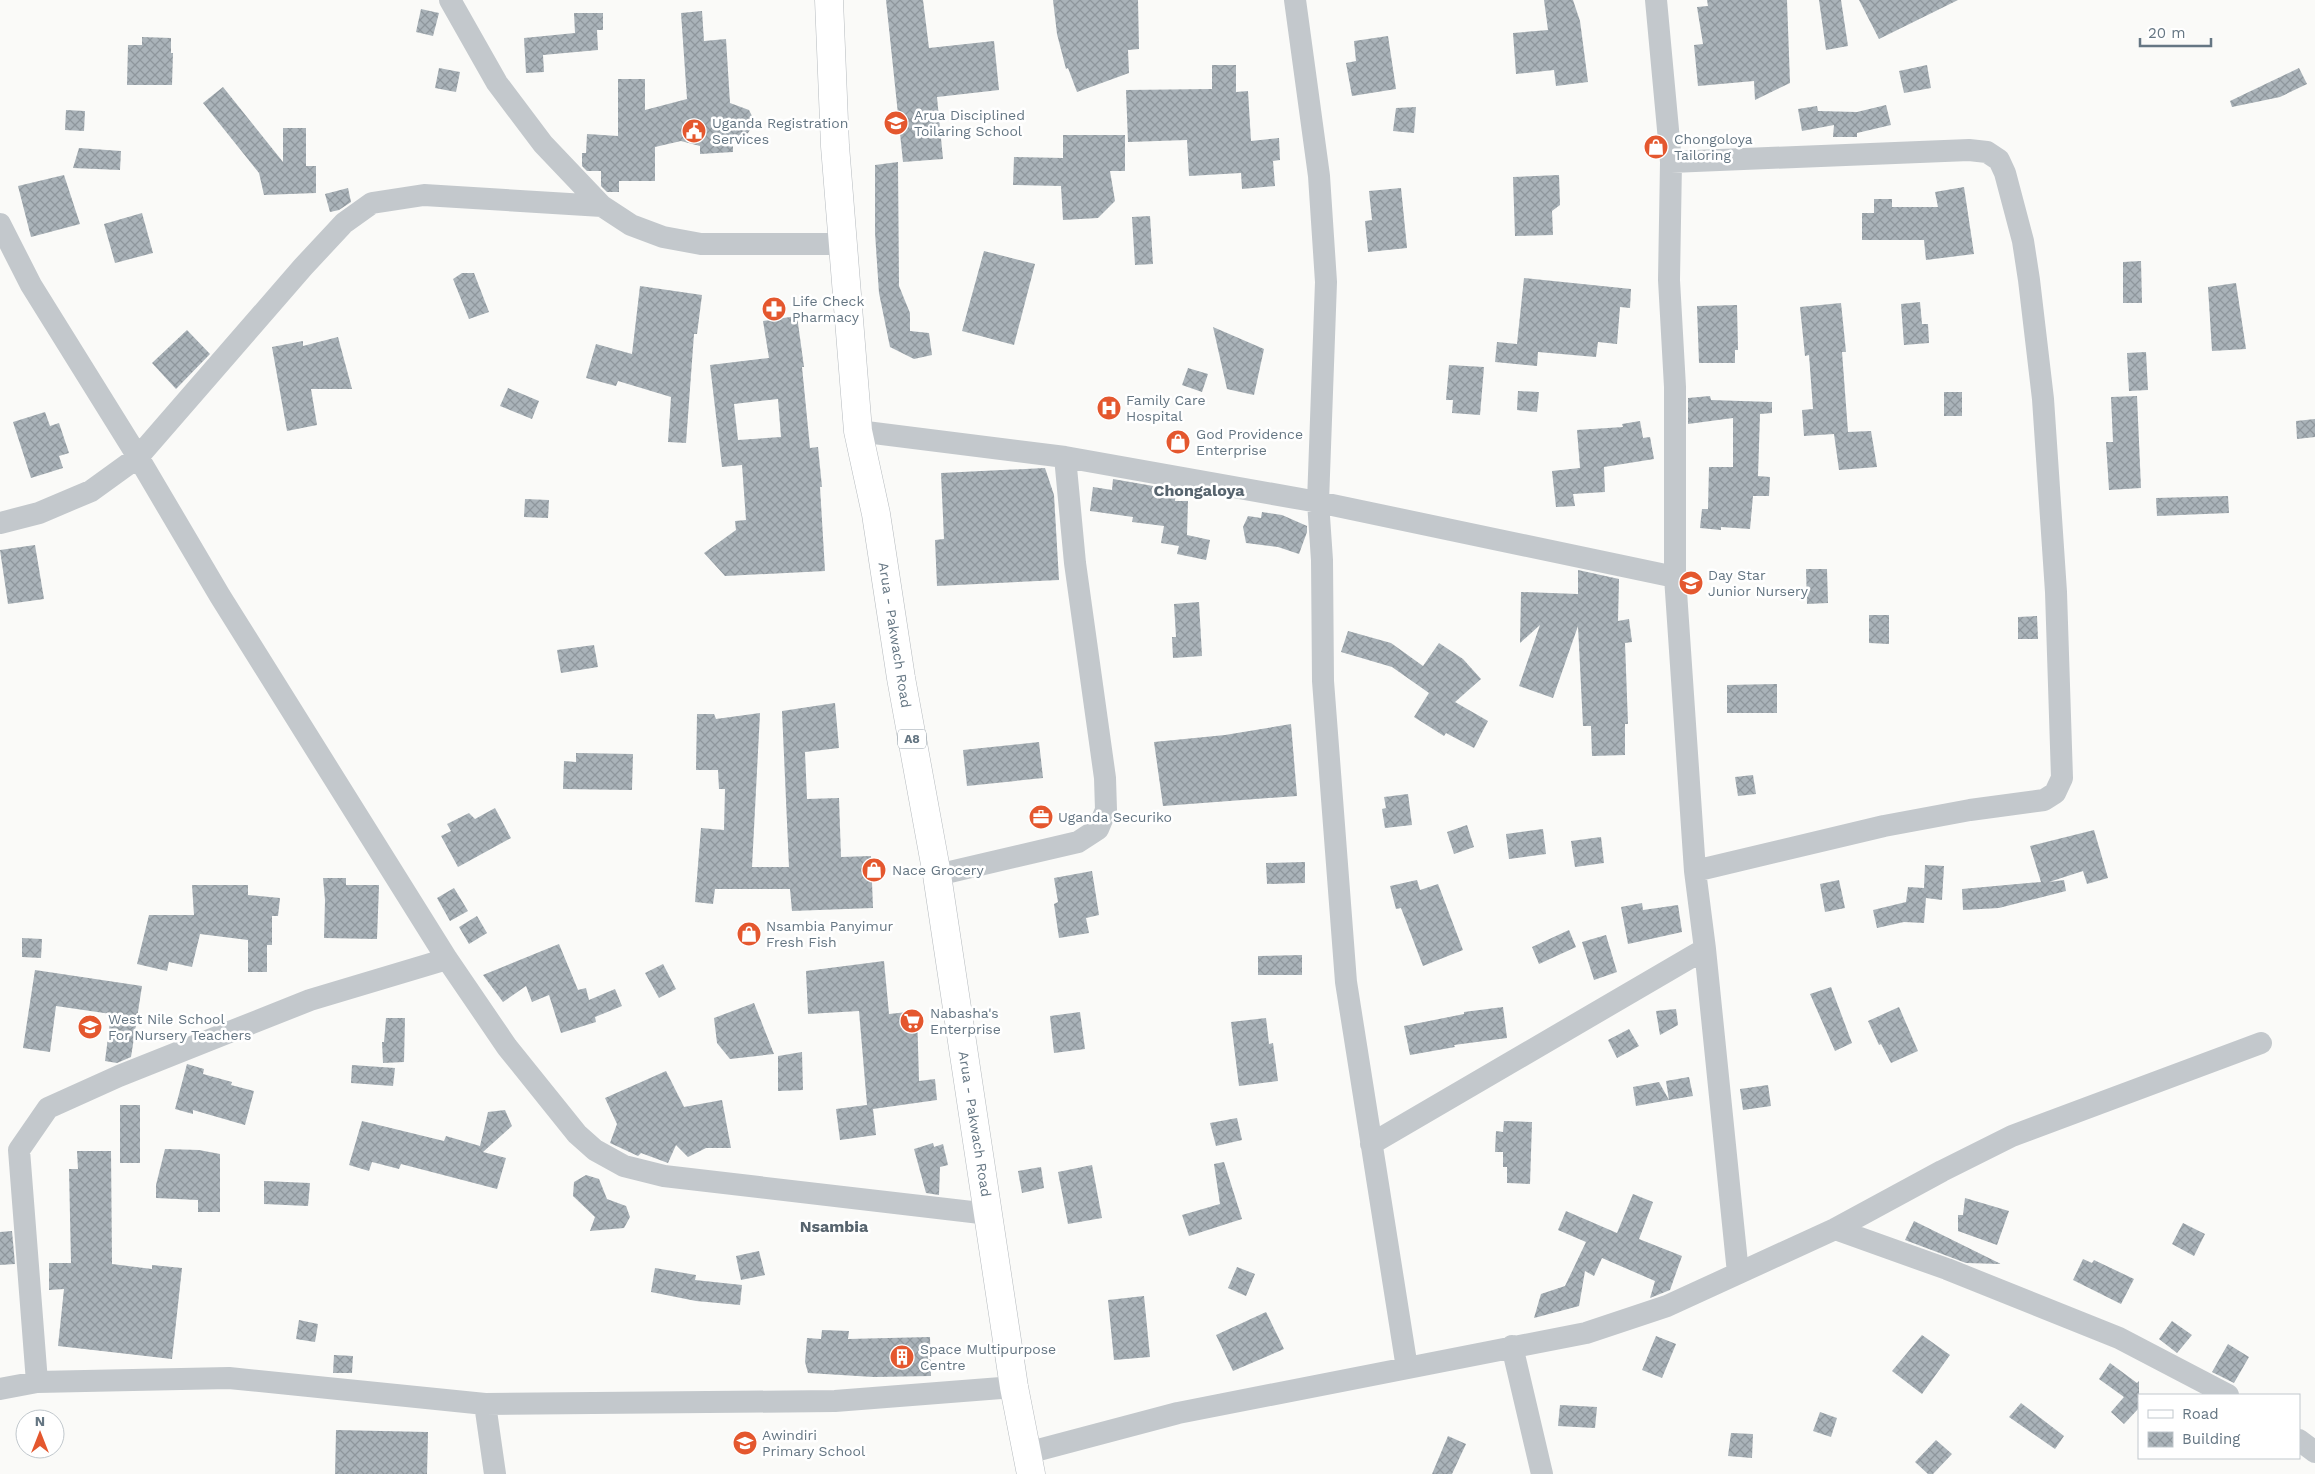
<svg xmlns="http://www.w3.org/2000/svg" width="2315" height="1474" viewBox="0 0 2315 1474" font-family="'Work Sans',sans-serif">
  <defs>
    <pattern id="building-cross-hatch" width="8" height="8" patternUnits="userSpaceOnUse" patternTransform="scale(1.25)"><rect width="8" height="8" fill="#aab3b9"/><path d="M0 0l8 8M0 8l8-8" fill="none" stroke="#8e969c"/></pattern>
  </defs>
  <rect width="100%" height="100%" fill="#fafaf8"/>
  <!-- building -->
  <path fill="url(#building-cross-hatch)" fill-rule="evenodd" d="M886,0H923L929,48L994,41L999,90L937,97L943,159L903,162Z
    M1053,0H1138L1139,49L1128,50L1129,73L1077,92L1068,68L1066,69L1057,34Z
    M1544,0H1573L1580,21L1588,82L1556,86L1554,70L1516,74L1513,33L1548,30Z
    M1707,0H1787L1790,83L1755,100L1754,81L1698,86L1694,45L1703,44L1697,7L1708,6Z
    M1819,0H1841L1848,46L1826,50Z
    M1859,0H1958L1879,39Z
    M421,9L439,13L433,36L416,32Z
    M702,11L704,41L726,39L730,103L749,110L753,118V125L748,133L733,141V152L700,154V146L681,141L655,147V181H619V192H607L601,186V171H587L582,166V153H586L587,134L618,136V79H645V110L687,99L681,13Z
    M574,13H603V30H597L598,50L543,55L544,72L526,73L524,38L575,33Z
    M1388,36L1396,89L1352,96L1346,63L1356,61L1354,41Z
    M142,37L171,38V53H173L172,85H127L128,45H142Z
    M1212,65H1236V92L1248,91L1251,141L1279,138L1280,160L1273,161L1275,186L1242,189L1241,173L1189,176L1187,140L1128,142L1126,90L1212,89Z
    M1927,65L1931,88L1904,93L1899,71Z
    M439,68L460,72L456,92L435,88Z
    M2299,68L2307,84L2280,97L2232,107L2230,101Z
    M223,87L283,162V128H306V166H316V193L264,195L259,173L203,103Z
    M1886,105L1891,125L1857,133V137H1833L1834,125L1802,131L1798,109L1817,106L1818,111L1857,112Z
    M1416,107L1414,133L1393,131L1396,108Z
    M66,110L85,111L84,131L65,130Z
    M1063,135H1125V171H1110L1115,201L1098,218L1063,220L1061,186L1013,185L1014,157L1063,158Z
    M79,148L121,151L120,170L73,168Z
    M898,162L899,286L910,313V331L929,333L932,355L914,359L890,347L879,293L875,233V165Z
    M64,175L80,224L31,237L18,186Z
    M1559,175L1560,205L1552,211L1553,235L1515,236L1513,177Z
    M1964,187L1974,254L1926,260L1924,240H1862V213H1874V199H1892V207H1938L1935,192Z
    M348,188L351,202L339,210L330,212L325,194Z
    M1401,188L1407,248L1368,252L1365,221L1372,220L1369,191Z
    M142,213L153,253L115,263L104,224Z
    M1150,216L1153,264L1135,265L1132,217Z
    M984,251L1035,264L1014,345L962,331Z
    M2141,261L2142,303H2123V262Z
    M462,273H474L489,312L469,319L453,279Z
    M1524,278L1631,289L1630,308L1620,307L1617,344L1598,342L1596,357L1538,352L1537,366L1495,362L1497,342L1517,344Z
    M2236,283L2246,349L2212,351L2208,287Z
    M640,286L702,295L697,334H694L686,443L668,442L671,397L618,381L616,386L586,378L596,344L632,354Z
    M1920,302L1922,324H1928L1929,343L1904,345L1901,304Z
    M1841,303L1846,352H1842L1848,432L1871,431L1877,467L1839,470L1834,434L1804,436L1802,410L1813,409L1809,355L1805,356L1800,307Z
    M1737,305L1738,350H1735V363H1699L1697,306Z
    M797,316L804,367H802L810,448L818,447L822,487H820L825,571L725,576L704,553L736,530L735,521L746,520L742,465L722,467L710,365L769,358L763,321ZM778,399L781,437L738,440L734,404Z
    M1213,327L1264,349L1254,395L1227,389Z
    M187,330L210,354L176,389L152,363Z
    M338,337L352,389H311L317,425L287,431L272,347L303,341V346Z
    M2146,352L2148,390L2129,391L2127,353Z
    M1449,365L1484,367L1480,415L1452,413L1453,400H1446Z
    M1188,368L1208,374L1202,392L1182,385Z
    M508,388L539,401L532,419L500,406Z
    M1518,391L1539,392L1537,412L1517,410Z
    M1944,392H1962V416H1944Z
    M1710,396L1711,400L1772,402V413L1760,414L1758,476L1770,477L1769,496H1753L1750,529L1721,527V530L1700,528L1702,509H1708L1709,467H1733V418L1688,424V398Z
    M2137,396L2141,488L2109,490L2106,442H2113L2111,397Z
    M45,412L50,426L59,423L69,453L59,456L63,468L31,478L13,422Z
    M2315,419V437L2297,439L2296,421Z
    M1640,421L1643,438L1650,437L1654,459L1604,467L1605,492L1573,494L1575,506L1556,507L1552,471L1580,468L1577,430L1623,427L1622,424Z
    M1045,468L1054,495L1059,580L937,586L935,540L944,539L941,473Z
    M1113,479L1176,490L1175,501H1188L1187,535L1210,540L1206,560L1177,554L1179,546L1161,543L1164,526L1132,522L1133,517L1090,511L1093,487L1112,490Z
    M2228,496L2229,513L2157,516L2156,498Z
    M525,499L549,500L548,518L524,517Z
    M1262,512L1282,515L1307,526V532L1299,554L1278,547L1246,543L1243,527L1248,516L1261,518Z
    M35,545L44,599L8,604L0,550Z
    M1806,569H1827L1828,603L1807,604Z
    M1578,570L1619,579L1618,621L1629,619L1632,642L1625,643L1628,724H1625V755L1592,756L1591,726H1583L1578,626L1553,698L1519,686L1540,625L1520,643L1521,592L1578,594Z
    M1199,602L1202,656L1173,658L1172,637H1176L1174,604Z
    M1869,615H1889V644L1869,643Z
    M2037,616L2038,639H2018V617Z
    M1348,631L1391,643L1423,666L1439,643L1463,659L1481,679L1455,702L1488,721L1474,748L1446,733L1444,736L1414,717L1429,693L1392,667L1341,652Z
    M594,645L598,667L561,673L557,650Z
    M1777,684V713H1727V685Z
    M835,703L839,748L805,752L807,799L839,798L841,857L871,856L873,908L792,911L790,889H715L713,904L695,902L701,828L724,830L725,789H719L718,770H696L697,714H714L716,719L760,713L752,867H789L782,711Z
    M1291,724L1297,796L1163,806L1154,742L1225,735Z
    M1039,742L1043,778L967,786L963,750Z
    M576,753L633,754L632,790L563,789L564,761L576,762Z
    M1753,775L1756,794L1738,796L1735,777Z
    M1408,794L1412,825L1385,828L1382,809L1386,808L1384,797Z
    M495,808L511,838L458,867L441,836L451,831L447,824L469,813L475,819Z
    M1467,825L1474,847L1454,854L1447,832Z
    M1543,829L1546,854L1509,859L1506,834Z
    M2094,830L2108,878L2087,884L2083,871L2049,882L2064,880L2066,891L1999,908L1963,910L1962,889L2041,882L2030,846Z
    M1601,837L1604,863L1575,867L1571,841Z
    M1305,862V883L1267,884L1266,863Z
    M1925,865L1944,866L1942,900L1926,898L1924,923L1904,922L1877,928L1873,910L1906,902L1908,887L1924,888Z
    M1092,871L1099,915L1086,918L1089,933L1059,938L1054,904L1058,902L1054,878Z
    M323,878H346V885H379L377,939L324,938L325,900Z
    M1417,880L1420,890L1438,884L1463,950L1423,966L1401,908L1396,909L1390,886Z
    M1839,880L1845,908L1825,912L1820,884Z
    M192,885H248V895L280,898L278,916H272V945H267V972H248V940L200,934L192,967L169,962L167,971L137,964L149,915H194Z
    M454,888L468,911L450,921L437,898Z
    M1642,903L1643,910L1678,905L1682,932L1628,944L1621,907Z
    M477,916L487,933L469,944L459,927Z
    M1569,930L1576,947L1539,964L1532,947Z
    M1606,935L1617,972L1594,980L1582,942Z
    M22,938L42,939L41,958L22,957Z
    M559,944L578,990L586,988L589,1000L615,989L622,1006L595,1017L596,1022L561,1033L549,995L532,1002L526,986L503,1002L483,975Z
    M1302,955V975H1258V956Z
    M884,961L889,1014L917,1011L919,1081L935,1079L937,1100L873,1109L876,1135L840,1140L836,1109L867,1105L859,1011L808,1014L806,971Z
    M663,964L676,989L659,998L645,973Z
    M35,970L142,986L131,1057L117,1063L105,1061L111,1014L56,1006L50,1052L23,1048Z
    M1831,987L1852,1043L1835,1051L1810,994Z
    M754,1003L774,1054L730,1059L717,1043L714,1018Z
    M1503,1007L1507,1038L1454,1045L1455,1047L1410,1055L1404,1026L1464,1014V1012Z
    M1899,1007L1918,1051L1891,1063L1881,1044L1879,1045L1868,1021Z
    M1676,1009L1678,1025L1660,1035L1656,1011Z
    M1080,1012L1085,1049L1054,1053L1050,1016Z
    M386,1018H405L404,1062L383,1063L382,1042H384Z
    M1266,1018L1269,1044L1273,1043L1278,1081L1239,1086L1231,1022Z
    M1629,1029L1639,1046L1617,1058L1608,1040Z
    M802,1052L803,1090L778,1091V1056Z
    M187,1064L204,1069L203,1074L232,1082L231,1085L254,1091L245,1125L193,1110V1114L175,1109Z
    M352,1065L395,1068L393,1086L351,1083Z
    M666,1071L684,1107L722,1100L731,1148H706L688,1157L676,1145L668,1163L641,1153L638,1156L610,1143L617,1124L605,1098Z
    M1689,1077L1693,1096L1669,1100L1666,1081Z
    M1659,1082L1669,1100L1636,1106L1633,1087Z
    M1768,1085L1771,1106L1743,1110L1740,1089Z
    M120,1105H140V1163H120Z
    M505,1110L512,1126L483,1152L506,1158L497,1189L401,1164L399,1169L372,1162L369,1171L349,1165L362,1121L444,1141L446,1136L480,1146L488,1112Z
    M1237,1118L1242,1140L1216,1146L1210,1123Z
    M1504,1121L1532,1122L1530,1184L1507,1183V1167H1503V1152H1495L1496,1131L1503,1132Z
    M933,1143L934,1147L943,1144L948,1165L940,1167L939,1195L926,1193L914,1149Z
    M165,1149L199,1150L220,1154V1212H198V1200L156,1198V1185Z
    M77,1151H111L112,1264L152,1269V1265L182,1268L172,1359L58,1346L64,1289L49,1290V1263H71L69,1169H78Z
    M1224,1162L1242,1219L1189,1236L1182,1215L1220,1204L1214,1164Z
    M1092,1165L1102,1218L1068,1224L1058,1172Z
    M1041,1167L1044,1188L1022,1193L1018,1171Z
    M586,1175L599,1179L607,1199L626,1206L630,1217L624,1228L590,1231L595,1217L573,1196L574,1182Z
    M264,1181L310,1183L308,1206L264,1204Z
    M1633,1194L1653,1202L1639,1239L1682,1256L1670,1290L1650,1298L1655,1281L1602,1258L1594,1276L1585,1271L1579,1306L1534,1318L1541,1294L1565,1286L1586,1242L1558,1230L1566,1211L1617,1233Z
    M1965,1198L2009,1211L1997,1245L1958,1231V1215H1963Z
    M1914,1221L2001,1264L1966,1263L1905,1240Z
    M2183,1223L2205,1234L2194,1256L2172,1244Z
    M12,1231L15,1264L0,1265V1232Z
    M759,1251L765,1275L741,1280L736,1256Z
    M2083,1259L2092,1263L2094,1260L2134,1279L2121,1304L2073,1280Z
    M1237,1267L1255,1274L1246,1296L1228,1288Z
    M655,1268L696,1275L695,1280L742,1285L740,1305L696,1301L651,1292Z
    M1144,1296L1150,1357L1114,1360L1108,1300Z
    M1266,1312L1284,1349L1233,1371L1216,1335Z
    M299,1320L318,1324L315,1342L296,1339Z
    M2172,1321L2192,1335L2177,1353L2159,1339Z
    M822,1330L849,1331L848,1339L930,1337L931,1376L874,1377L808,1373L805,1362L807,1338L821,1339Z
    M1922,1335L1950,1355L1922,1394L1892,1371Z
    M1656,1336L1676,1344L1662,1378L1642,1370Z
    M2228,1344L2249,1357L2234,1383L2212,1372Z
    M334,1355L353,1356L352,1373H333Z
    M2110,1363L2137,1383L2139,1381V1408L2124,1424L2111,1412L2124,1397L2099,1379Z
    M2021,1403L2064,1436L2055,1449L2009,1417Z
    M1560,1405L1597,1407L1595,1428L1558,1426Z
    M1820,1412L1837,1418L1831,1437L1813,1431Z
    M336,1430L428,1432L427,1474H335Z
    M1731,1433L1753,1434L1752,1458L1728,1456Z
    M1448,1436L1466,1444L1452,1474H1432Z
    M1936,1440L1952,1454L1933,1474H1928L1915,1462Z"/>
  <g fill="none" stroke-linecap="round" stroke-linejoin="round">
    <defs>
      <path id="primary" d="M829,0L835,146L858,431L876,514L901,678L937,875L1014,1387L1031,1474"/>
    </defs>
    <!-- primary casing -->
    <use href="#primary" stroke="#b5babe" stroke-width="29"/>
    <!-- street -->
    <path stroke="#c3c8cc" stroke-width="22" d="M450,0L497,83L543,144L602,206L631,225L663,237L701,244H842
      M1295,0L1319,176L1326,282L1318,502L1322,560L1323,681L1346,982L1407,1368
      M1656,0L1671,162L1669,280L1675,387V577L1695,871L1705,949L1738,1273
      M1671,162L1969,150L1987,152L1999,160L2005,173L2023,241L2029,280L2043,399L2056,592L2062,778L2055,793L2044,800L1970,810L1884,826L1695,871
      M0,224L31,285L138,457L220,596L447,959L507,1047L577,1134L595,1150L624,1166L664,1176L989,1214
      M858,431L1065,457L1318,502L1675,577
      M0,523L39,513L91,491L138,457L303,267L344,223L372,203L424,195L602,206
      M937,875L1078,842L1098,829L1106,810L1105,778L1075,563L1065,457
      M1371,1144L1705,949
      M1835,1229L1947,1269L2119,1338L2228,1395
      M1512,1346L1542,1474
      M37,1382L19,1150L48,1108L119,1076L310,1000L447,959
      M0,1389L37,1382L229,1378L485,1404L835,1401L1014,1387
      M485,1404L495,1474
      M2299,1440L2315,1452
      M1027,1453L1178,1413L1586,1333L1667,1306L1835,1229L1942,1171L2012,1136L2261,1043"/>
    <!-- primary -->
    <use href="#primary" stroke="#fff" stroke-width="28"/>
  </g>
  <!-- icons -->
  <defs>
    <symbol id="school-disc" viewBox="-11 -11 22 22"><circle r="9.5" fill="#e4572e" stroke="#fff"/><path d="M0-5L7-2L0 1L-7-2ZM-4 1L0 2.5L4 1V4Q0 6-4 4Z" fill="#fff"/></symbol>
    <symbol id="civic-disc" viewBox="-11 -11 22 22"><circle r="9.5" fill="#e4572e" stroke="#fff"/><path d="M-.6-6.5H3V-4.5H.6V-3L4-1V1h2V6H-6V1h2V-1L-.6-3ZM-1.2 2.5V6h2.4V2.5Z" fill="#fff"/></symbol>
    <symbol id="shop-disc" viewBox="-11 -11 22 22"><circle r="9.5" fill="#e4572e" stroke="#fff"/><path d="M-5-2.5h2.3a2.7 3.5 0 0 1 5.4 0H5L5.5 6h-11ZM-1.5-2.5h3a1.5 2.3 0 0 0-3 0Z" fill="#fff"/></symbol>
    <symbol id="pharmacy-disc" viewBox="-11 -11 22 22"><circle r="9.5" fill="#e4572e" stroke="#fff"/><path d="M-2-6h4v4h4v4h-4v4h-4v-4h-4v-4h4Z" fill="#fff"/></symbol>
    <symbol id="hospital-disc" viewBox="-11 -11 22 22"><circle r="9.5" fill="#e4572e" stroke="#fff"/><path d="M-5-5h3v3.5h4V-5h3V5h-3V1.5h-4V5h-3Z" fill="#fff"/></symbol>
    <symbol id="office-disc" viewBox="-11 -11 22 22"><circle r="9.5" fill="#e4572e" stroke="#fff"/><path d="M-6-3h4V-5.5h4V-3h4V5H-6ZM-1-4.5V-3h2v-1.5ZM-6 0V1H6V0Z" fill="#fff"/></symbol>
    <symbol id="supermarket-disc" viewBox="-11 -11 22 22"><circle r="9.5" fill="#e4572e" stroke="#fff"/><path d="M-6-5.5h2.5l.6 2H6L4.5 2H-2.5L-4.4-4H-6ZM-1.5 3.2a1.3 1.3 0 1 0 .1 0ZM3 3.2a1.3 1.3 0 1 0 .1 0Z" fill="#fff"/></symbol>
    <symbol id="university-disc" viewBox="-11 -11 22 22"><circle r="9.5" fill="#e4572e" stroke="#fff"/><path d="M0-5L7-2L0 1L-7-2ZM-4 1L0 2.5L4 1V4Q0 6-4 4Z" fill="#fff"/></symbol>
    <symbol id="building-disc" viewBox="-11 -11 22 22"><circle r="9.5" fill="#e4572e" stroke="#fff"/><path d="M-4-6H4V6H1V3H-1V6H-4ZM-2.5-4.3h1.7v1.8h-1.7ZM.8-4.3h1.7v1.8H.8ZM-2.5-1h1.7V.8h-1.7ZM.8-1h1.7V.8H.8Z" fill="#fff"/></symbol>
  </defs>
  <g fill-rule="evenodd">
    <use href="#school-disc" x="882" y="109" width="28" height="28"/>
    <use href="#civic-disc" x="680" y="117" width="28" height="28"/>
    <use href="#shop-disc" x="1642" y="133" width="28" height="28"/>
    <use href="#pharmacy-disc" x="760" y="295" width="28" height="28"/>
    <use href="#hospital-disc" x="1095" y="394" width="28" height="28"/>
    <use href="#shop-disc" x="1164" y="428" width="28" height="28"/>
    <use href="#school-disc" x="1677" y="569" width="28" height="28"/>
    <use href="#office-disc" x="1027" y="803" width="28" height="28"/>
    <use href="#shop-disc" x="860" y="856" width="28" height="28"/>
    <use href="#shop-disc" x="735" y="920" width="28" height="28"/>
    <use href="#supermarket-disc" x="898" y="1007" width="28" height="28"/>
    <use href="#university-disc" x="76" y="1013" width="28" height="28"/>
    <use href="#building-disc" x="888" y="1343" width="28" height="28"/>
    <use href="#school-disc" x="731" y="1429" width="28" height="28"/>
  </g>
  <g text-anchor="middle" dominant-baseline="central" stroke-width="5" stroke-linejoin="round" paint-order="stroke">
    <!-- shield labels -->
    <rect fill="#fff" stroke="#939fa8" stroke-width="1" x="898" y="729.5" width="28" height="19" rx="4"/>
    <g font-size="12" font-weight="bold" fill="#657683">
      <text x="912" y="739">A8</text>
    </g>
    <!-- poi labels -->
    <g font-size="14" fill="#657683" stroke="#fff" text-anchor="start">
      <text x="914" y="115">Arua Disciplined<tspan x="914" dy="16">Toilaring School</tspan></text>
      <text x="712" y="123">Uganda Registration<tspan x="712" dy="16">Services</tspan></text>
      <text x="1674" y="139">Chongoloya<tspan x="1674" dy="16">Tailoring</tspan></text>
      <text x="792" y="301">Life Check<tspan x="792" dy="16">Pharmacy</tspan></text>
      <text x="1126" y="400">Family Care<tspan x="1126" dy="16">Hospital</tspan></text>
      <text x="1196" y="434">God Providence<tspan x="1196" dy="16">Enterprise</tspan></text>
      <text x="1708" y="575">Day Star<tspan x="1708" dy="16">Junior Nursery</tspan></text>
      <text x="1058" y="817">Uganda Securiko</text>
      <text x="892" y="870">Nace Grocery</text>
      <text x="766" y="926">Nsambia Panyimur<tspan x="766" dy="16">Fresh Fish</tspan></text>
      <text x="930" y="1013">Nabasha's<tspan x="930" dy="16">Enterprise</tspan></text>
      <text x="108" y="1019">West Nile School<tspan x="108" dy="16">For Nursery Teachers</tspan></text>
      <text x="920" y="1349">Space Multipurpose<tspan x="920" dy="16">Centre</tspan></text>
      <text x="762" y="1435">Awindiri<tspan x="762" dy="16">Primary School</tspan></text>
    </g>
    <!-- street labels -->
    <g font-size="14" fill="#657683" stroke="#fff">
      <text transform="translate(895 635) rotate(81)">Arua - Pakwach Road</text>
      <text transform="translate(975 1124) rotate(81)">Arua - Pakwach Road</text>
    </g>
    <!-- quarter labels -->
    <g font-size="16" font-weight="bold" fill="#57646e" stroke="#fff">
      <text x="1199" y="490">Chongaloya</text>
      <text x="834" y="1226">Nsambia</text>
    </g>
  </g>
  <!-- legend -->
  <rect x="2138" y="1394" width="162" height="65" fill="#ffffff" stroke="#c1c8cd"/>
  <rect x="2148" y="1410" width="25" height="8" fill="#ffffff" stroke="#c1c8cd"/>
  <text x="2182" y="1419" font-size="15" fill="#657683">Road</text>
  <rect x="2148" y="1432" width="25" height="15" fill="url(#building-cross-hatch)" stroke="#c1c8cd"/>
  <text x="2182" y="1444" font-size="15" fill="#657683">Building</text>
  <!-- north arrow -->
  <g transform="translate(40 1434)"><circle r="24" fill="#ffffff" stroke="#c1c8cd"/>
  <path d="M0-4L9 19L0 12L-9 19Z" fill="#e4572e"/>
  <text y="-8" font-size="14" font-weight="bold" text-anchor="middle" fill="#657683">N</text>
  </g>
  <!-- scale -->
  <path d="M2140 38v8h71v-8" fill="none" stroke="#657683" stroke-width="2.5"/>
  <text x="2148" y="38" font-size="15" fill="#657683" stroke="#ffffff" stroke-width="4" paint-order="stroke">20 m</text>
</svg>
